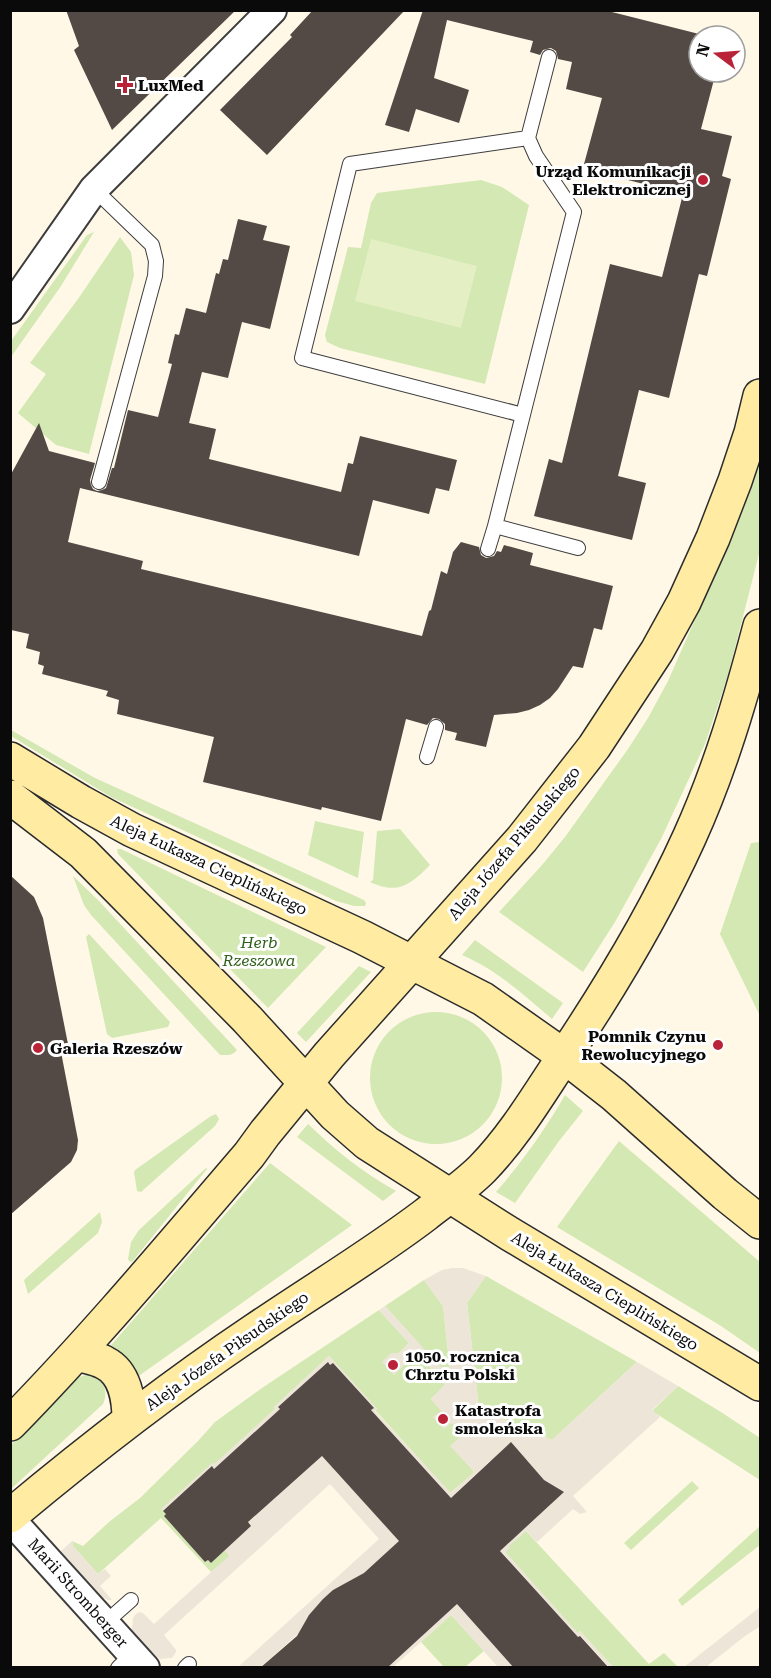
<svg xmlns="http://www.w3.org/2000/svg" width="771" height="1678" viewBox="0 0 771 1678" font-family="'Roboto Serif',serif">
  <rect width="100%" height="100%" fill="#fff8e7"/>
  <!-- green -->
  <path fill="#d3e8b2" d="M481,180L502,187L529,205L485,384L340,348L327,342L325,335L348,247L361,248L371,203L377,193Z
    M94,232L61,286L11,357V341L87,235Z
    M120,237L131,252L134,275L89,454L56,445L18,413L46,374L30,363L78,299Z
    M760,455V550L728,675L705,744L661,839L615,922L583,972L499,912L542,865L565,837L628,749L648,718L668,681L715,574Z
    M11,730L95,778L364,900L366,903L365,906H354L336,901L111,797L11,736Z
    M315,821L364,832L358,878L308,855Z
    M400,829L430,865C410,885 398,895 370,882L373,880L377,831Z
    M760,842V1016L720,934L751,843Z
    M117,849H121L326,947L268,1008L118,854Z
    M73,876L99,901L237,1050C232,1056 228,1055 220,1055L91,915L84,905Z
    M89,934L170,1022L168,1027L112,1038L107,1034L86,937Z
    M475,940L563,1003L552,1019C524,995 497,970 462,955Z
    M359,966L371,972L306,1042L297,1033Z
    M370 1078a66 66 0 1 1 132 0a66 66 0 1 1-132 0Z
    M565,1095L583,1111L559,1141L515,1203L496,1192C522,1162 545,1130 565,1095Z
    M216,1114L219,1119L215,1126L141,1192L137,1191L134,1172L135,1170L211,1116Z
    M308,1124C336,1151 362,1172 396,1191L383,1201L297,1137Z
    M619,1141L760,1262V1353L721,1326L557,1227Z
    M270,1163L352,1225L133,1380L106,1351Z
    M206,1168L207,1169L132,1262L129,1261L128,1259L131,1242L139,1230Z
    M100,1212L102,1222L98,1233L28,1294L24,1280Z
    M486,1276L637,1362L552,1440L479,1409L467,1303Z
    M424,1280L443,1306L451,1379L385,1306Z
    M379,1310L409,1343L399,1353L404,1359L415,1350L446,1385L431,1399L463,1435L474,1473L450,1493L375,1410L377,1409L329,1356L274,1407L276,1408L214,1465L213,1463L164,1516L205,1562L208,1560L211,1563L225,1550L230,1556L211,1572L161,1518L98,1574L73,1546L72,1541L83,1546L109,1522L140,1498L198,1441L215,1422L262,1388Z
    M89,1374C103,1377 109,1391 103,1404L11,1489V1445L79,1377Z
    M678,1386L721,1412L760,1438V1480L652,1411Z
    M692,1481L699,1488L631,1550L624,1543Z
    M760,1526V1545L682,1606L678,1600Z
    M526,1531L649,1664L664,1653L678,1667H613L580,1631L578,1634L505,1552L509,1548L508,1546Z
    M451,1615L484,1651L465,1667H444L421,1642Z"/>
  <!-- pitch -->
  <path fill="#e4efc3" d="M371,239L477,266L461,328L355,301Z"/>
  <!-- plaza -->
  <path fill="#ede5d8" d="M452,1268H463L486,1276L467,1303L479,1409L552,1440L637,1362L678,1386L652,1410L660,1417L573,1496L587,1512L580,1514L573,1509L537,1542L526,1531L509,1546L510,1548L505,1552L578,1633L580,1631L613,1667H609L581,1636L578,1637L498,1548L507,1545L539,1514L490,1461L458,1491L460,1493L453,1500L371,1410L373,1408L328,1363L278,1407L280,1409L214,1469L212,1467L163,1511L161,1509L212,1463L214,1464L275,1409L274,1407L329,1356L377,1409L375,1411L451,1493L474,1472L450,1446L463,1434L452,1423L444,1429L433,1417L441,1411L431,1399L445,1384L415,1350L404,1359V1365L394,1375L382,1362L391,1353H399L409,1343L379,1310L385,1306L451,1378L443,1306L424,1280L442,1270Z
    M322,1456L446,1592L514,1667H498L451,1615L393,1667H372L342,1594L261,1667H238L379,1539L330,1484L164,1635L176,1650V1652L172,1658L160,1659L150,1651L132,1630L133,1618L135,1615L139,1612L143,1613L154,1624L229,1556L225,1550L251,1526L248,1522Z
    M72,1541L73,1546L98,1574L105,1569L111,1576L100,1586L112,1600H108L102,1597L61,1551Z
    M760,1607V1625L759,1627L745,1636L706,1667H684Z"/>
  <!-- building -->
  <path fill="#534a46" d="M66,10H236L112,130L74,50L79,46Z
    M313,10H405L267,155L220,110L292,37L290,35Z
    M423,10H604L707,36H699V72H716L701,129L732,136L722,176L731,179L707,276L699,274L669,398L639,390L618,476L646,483L632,540L534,516L549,459L562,463L610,264L662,277L683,194L624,179L625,175L584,164L602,98L566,89L572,62L558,59L556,51L551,48L543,50L540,55L530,52L533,41L447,20L434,78L469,90L459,123L416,109L409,132L385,125Z
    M238,219L267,226L263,240L290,246L270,329L242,322L228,378L202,372L189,423L216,429L209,459L341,492L348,463L353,464L360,436L457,460L449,491L436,488L429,514L373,500L359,556L80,488L68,542L143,561L141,569L422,636L429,611L431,610L441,571L447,574L453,552L461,542L479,547L481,555L486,558L494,556L497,551L501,552L504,545L533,553L530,565L613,586L602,630L594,628L583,668L573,666L558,689L550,698L540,705L529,710L517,713L494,715L486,747L455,740L457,733L445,730V724L439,719L433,718L427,725L406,719L381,821L322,807L321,810L203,782L214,737L117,714L119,700L106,696L108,691L42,674L44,666L38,664L40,652L26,648L29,634L11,630L10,476L39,423L49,451L95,463L90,480L91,485L93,489L97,491L102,490L106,488L112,468H114L128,410L158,417L172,364L168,363L175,334L179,335L186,308L206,313L216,273L219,274L223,259L228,260Z
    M10,875L34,897L43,918L68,1044L61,1052L78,1140L77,1150L71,1162L10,1215Z
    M328,1362L330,1365L333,1363L374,1408L371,1410L451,1498L511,1442L544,1480L564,1492L500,1551L578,1637L580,1636L609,1668H514L457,1604L387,1668H260L297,1636L309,1615L323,1599L333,1590L364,1573L399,1541L322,1456L248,1522L251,1526L211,1563L208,1560L205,1562L164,1516L166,1514L163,1511L212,1466L214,1469L280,1409L278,1407Z"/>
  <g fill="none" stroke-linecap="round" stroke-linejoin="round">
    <defs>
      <path id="lane" d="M549,57L528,138L536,156L574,212L495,526L578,548
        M94,189L152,245L156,261L155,276L99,482
        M523,415L302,358L350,164L528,138
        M488,549L495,526
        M427,757L436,727
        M105,1623L131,1600
        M118,1668L123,1663
        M185,1668L189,1664"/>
      <path id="street" d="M10,309L94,189L272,10
        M10,1519L145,1668"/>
      <path id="secondary" d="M10,759L81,802L132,830L362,937L483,999L564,1056L614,1095L725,1194L760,1222
        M10,797L83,853L247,1019L335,1115L367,1143L510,1234L760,1384
        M77,1354C87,1357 97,1358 105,1363C125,1373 129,1400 129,1420
        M10,1424C94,1338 171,1246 249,1155L265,1133L329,1055L522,839L594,747L657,651L684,602L713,538L735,481L751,433L760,396
        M10,1516C89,1450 170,1387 255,1330C312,1291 371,1256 425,1215C444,1200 465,1186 482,1169C516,1134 540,1092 567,1052C613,983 655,913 689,838C720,770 741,698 760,626"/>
    </defs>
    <!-- lane casing -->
    <use href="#lane" stroke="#3d3d3d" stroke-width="16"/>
    <!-- street casing -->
    <use href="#street" stroke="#3d3d3d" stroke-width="32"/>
    <!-- secondary casing -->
    <use href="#secondary" stroke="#2c2c2c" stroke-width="36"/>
    <!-- lane -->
    <use href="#lane" stroke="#fff" stroke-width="14"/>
    <!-- street -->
    <use href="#street" stroke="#fff" stroke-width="28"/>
    <!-- secondary -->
    <use href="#secondary" stroke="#ffeca2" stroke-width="33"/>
  </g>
  <!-- markers -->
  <g fill="#ba2238" stroke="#fff" stroke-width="2">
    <path d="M122 76h6v6h6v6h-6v6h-6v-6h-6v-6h6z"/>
    <circle cx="703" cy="180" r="6"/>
    <circle cx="718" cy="1045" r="6"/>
    <circle cx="38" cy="1048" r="6"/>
    <circle cx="393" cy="1365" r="6"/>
    <circle cx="443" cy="1419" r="6"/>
  </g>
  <g text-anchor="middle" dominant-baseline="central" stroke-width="6" stroke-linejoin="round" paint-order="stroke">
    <!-- poi labels -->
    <g font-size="16" font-weight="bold" fill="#0a0a0a" stroke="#fff" text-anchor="start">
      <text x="138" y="85">LuxMed</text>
      <text x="691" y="171" text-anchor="end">Urząd Komunikacji<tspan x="691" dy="18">Elektronicznej</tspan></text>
      <text x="706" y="1036" text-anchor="end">Pomnik Czynu<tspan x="706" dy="18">Rewolucyjnego</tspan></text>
      <text x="50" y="1048">Galeria Rzeszów</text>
      <text x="405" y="1356">1050. rocznica<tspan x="405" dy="18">Chrztu Polski</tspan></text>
      <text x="455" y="1410">Katastrofa<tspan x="455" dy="18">smoleńska</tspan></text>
    </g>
    <!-- street labels -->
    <g font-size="16" fill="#0a0a0a" stroke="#fff">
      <text transform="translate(514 843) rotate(-50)">Aleja Józefa Piłsudskiego</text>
      <text transform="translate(209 865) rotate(25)">Aleja Łukasza Cieplińskiego</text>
      <text transform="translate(605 1291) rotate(31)">Aleja Łukasza Cieplińskiego</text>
      <text transform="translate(227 1351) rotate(-35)">Aleja Józefa Piłsudskiego</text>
      <text transform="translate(78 1593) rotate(48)">Marii Stromberger</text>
    </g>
    <!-- park labels -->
    <g font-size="16" font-style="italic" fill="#30611b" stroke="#fff">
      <text x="259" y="942">Herb<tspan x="259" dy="18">Rzeszowa</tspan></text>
    </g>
  </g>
  <!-- border -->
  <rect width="771" height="1678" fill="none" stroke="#0a0a0a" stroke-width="24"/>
  <!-- north arrow -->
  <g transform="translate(717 54) rotate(286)"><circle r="28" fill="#ffffff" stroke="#9d9d9d" stroke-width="1.5"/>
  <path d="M0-4.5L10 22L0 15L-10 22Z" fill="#ba2238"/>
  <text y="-9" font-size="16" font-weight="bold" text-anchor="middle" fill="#0a0a0a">N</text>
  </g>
</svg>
